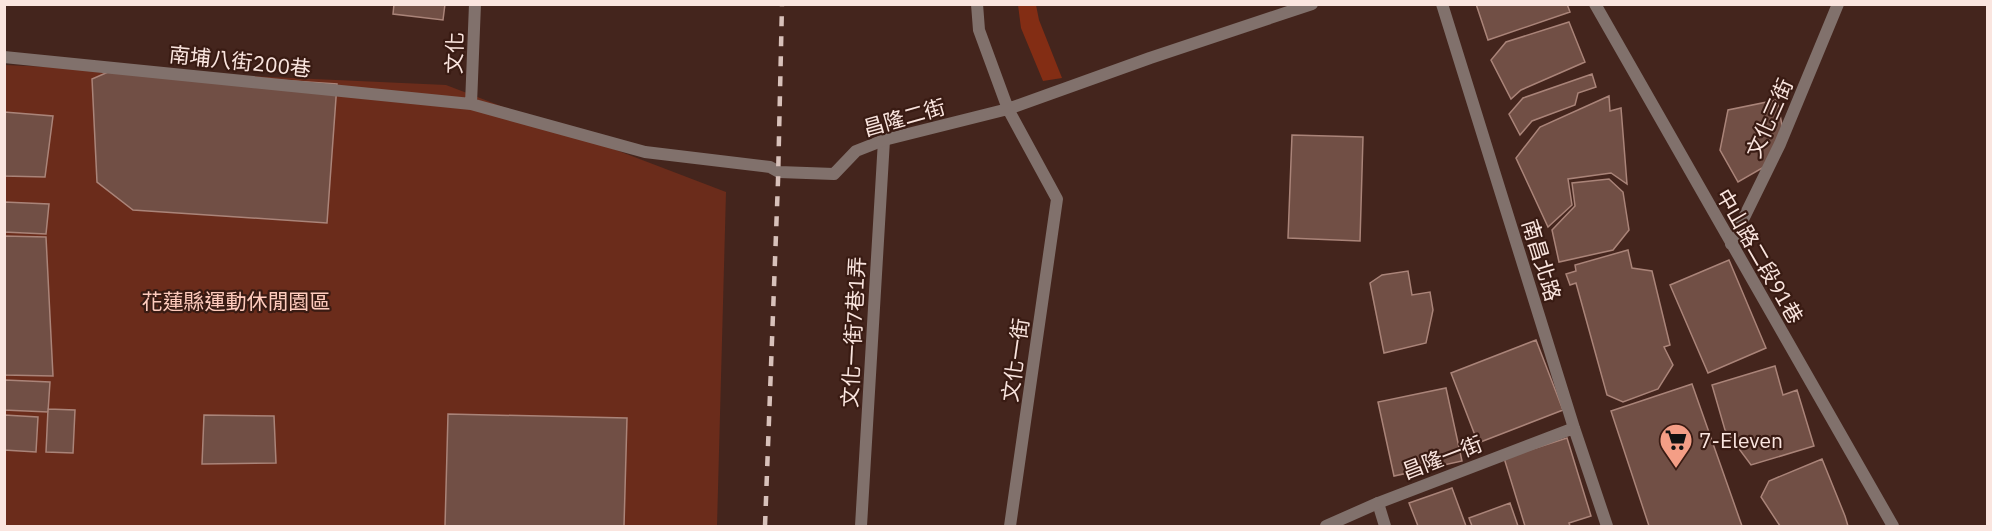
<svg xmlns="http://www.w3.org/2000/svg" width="1992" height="531" viewBox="0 0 1992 531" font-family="'IBM Plex Sans','Noto Sans TC',sans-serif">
  <rect width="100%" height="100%" fill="#44251d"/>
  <!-- green -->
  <path fill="#6b2c1b" d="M5,65L446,85L726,192L717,526H5Z"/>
  <!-- water -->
  <path fill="#832d14" d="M1018,5H1036L1039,20L1062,78L1043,81L1021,28Z"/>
  <!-- building -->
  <path fill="#714f45" stroke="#aa8479" stroke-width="1.5" d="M394,4H445L443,20L393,14Z
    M1476,4H1567L1570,12L1488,40Z
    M1569,22L1585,62L1521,90L1511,99L1491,60L1506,42Z
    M115,69L337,84L327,223L133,210L97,182L92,79Z
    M1592,74L1596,87L1578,93L1575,105L1532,121L1520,135L1509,114L1523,98Z
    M1609,96L1610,111L1621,108L1627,184L1611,173L1568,179L1572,205L1548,227L1516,158L1540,127Z
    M1777,100L1784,135L1771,163L1738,182L1720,150L1728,110Z
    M4,112L53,116L45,177L4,176Z
    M1292,135L1363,137L1360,241L1288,238Z
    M1609,179L1623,192L1629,230L1613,250L1559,262L1552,230L1575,206L1572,183Z
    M4,202L49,204L46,234L4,232Z
    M4,236L46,237L53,376L4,375Z
    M1628,250L1632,268L1652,271L1670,345L1664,347L1673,365L1658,389L1623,402L1607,395L1576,283L1570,285L1566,274L1576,271L1575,265Z
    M1729,260L1766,348L1708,373L1670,285Z
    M1408,271L1412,295L1430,292L1433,310L1426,343L1384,353L1370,283L1382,275Z
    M1536,340L1563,410L1478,443L1451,373Z
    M1775,366L1783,395L1797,390L1814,446L1751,465L1725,430L1712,385Z
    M5,380L50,382L48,412L4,410Z
    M1692,384L1742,526H1649L1611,411Z
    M1446,388L1462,461L1394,476L1378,402Z
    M48,409L75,410L73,453L46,452Z
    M448,414L627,418L624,526H445Z
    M4,415L38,417L36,452L4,450Z
    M204,415L274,416L276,463L202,464Z
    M1567,438L1591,516L1569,523L1570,526H1525L1504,458Z
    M1822,459L1845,516L1848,526H1780L1761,497L1769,481Z
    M1452,488L1466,526H1418L1409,503Z
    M1510,503L1518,526H1472L1469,518Z"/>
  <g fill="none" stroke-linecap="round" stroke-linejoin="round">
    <!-- service -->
    <path stroke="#81716c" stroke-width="12" d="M1378,503L1385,526
      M861,526L884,140"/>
    <!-- minor -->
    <path stroke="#81716c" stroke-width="12" d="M977,4L979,30L1008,109L1057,199L1010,526
      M1442,4L1574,428L1607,526
      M1595,4L1893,526
      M4,57L471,104L645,152L770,167L779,172L834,174L856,151L884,140L1008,109L1150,58L1312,4
      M471,104L475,4
      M1731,244L1780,144L1838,4
      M1326,526L1378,503L1574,428"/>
    <!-- rail -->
    <path stroke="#d8c1ba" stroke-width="4.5" stroke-dasharray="10 10" stroke-linecap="butt" d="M765,526L778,181L782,4"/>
  </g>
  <!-- icons -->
  <defs>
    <symbol id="supermarket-pin" viewBox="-11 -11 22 30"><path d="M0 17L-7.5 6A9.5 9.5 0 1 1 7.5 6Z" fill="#f49e86" stroke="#391b13"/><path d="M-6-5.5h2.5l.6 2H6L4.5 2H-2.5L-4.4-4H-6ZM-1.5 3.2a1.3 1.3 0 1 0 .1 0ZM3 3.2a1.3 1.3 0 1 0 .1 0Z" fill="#111"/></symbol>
  </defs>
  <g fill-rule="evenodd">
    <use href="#supermarket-pin" x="1657" y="421" width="38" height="52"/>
  </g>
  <g text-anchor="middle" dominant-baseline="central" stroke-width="4.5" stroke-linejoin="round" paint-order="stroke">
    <!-- street labels -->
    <g font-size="21" fill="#fae5df" stroke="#391b13">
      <text transform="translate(454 53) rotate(-88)">文化</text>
      <text transform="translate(240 61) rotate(6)">南埔八街200巷</text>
      <text transform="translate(904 117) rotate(-16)">昌隆二街</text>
      <text transform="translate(1769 118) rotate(-66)">文化三街</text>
      <text transform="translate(1760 256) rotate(60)">中山路二段91巷</text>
      <text transform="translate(1542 260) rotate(73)">南昌北路</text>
      <text transform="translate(853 332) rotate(-87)">文化一街7巷1弄</text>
      <text transform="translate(1015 360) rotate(-82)">文化一街</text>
      <text transform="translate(1442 457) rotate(-21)">昌隆一街</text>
    </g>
    <!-- park labels -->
    <g font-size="21" fill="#fecbbd" stroke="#391b13">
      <text x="236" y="301">花蓮縣運動休閒園區</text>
    </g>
    <!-- poi labels -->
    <g font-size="21" fill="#fae5df" stroke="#391b13" text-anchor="start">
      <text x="1699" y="440">7-Eleven</text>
    </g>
  </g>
  <!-- border -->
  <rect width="1992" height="531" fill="none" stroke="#fae5df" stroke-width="12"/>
</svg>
